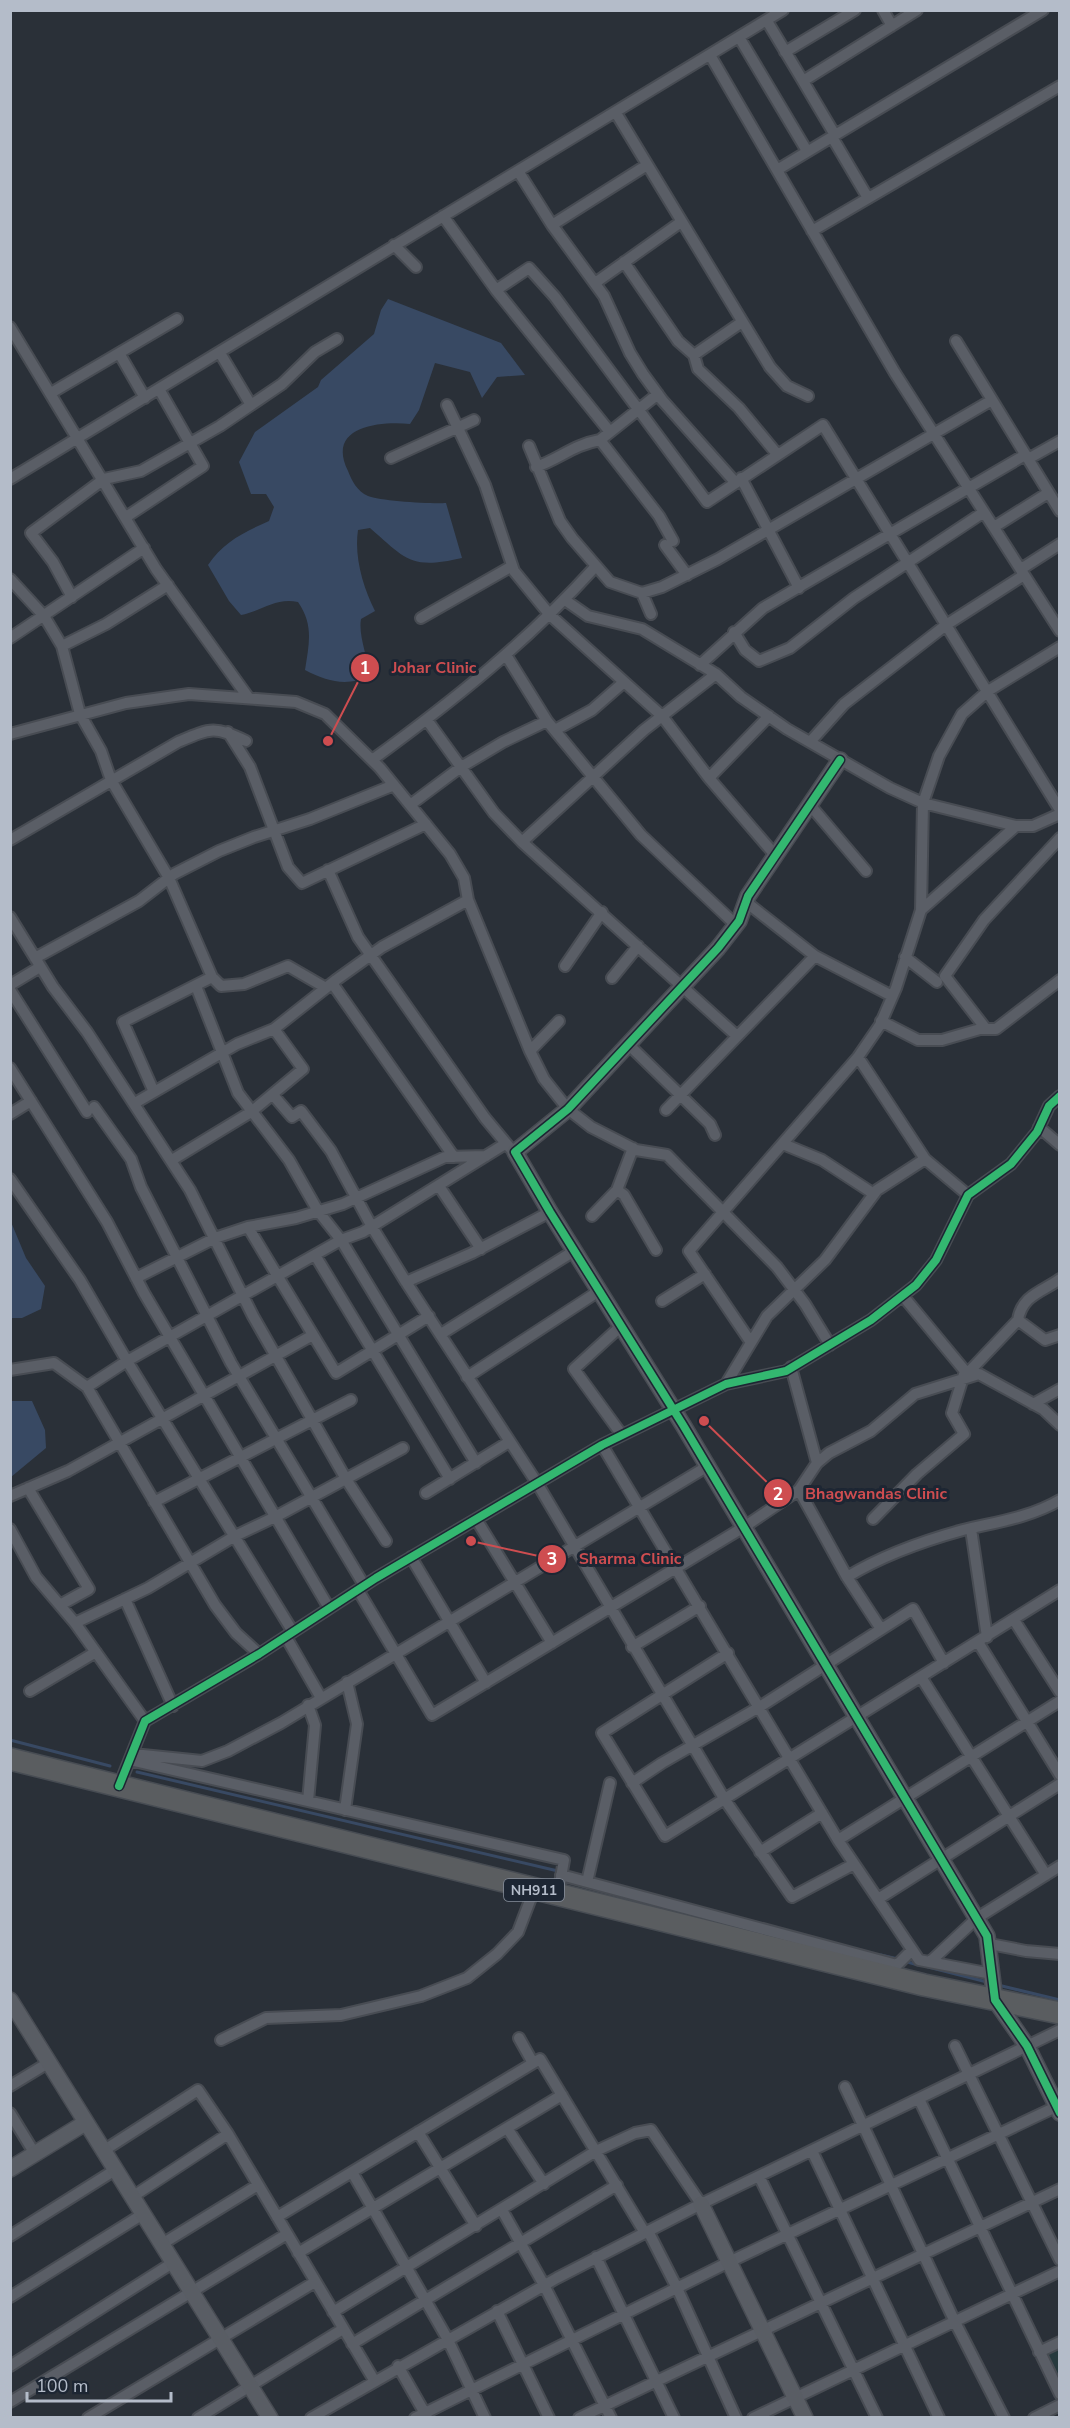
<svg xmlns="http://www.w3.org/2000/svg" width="1070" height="2428" viewBox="0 0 1070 2428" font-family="'Nunito Sans',sans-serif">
  <rect width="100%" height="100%" fill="#2a3038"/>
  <!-- green -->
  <path fill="#273a3e" d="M1059,2348V2383L1045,2355Z"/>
  <!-- water -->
  <path fill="#384963" d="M388,299L501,343L525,375L497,377L482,398L470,372L435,363L419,410L410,424C378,421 326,427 348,471C352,481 357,491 368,496C380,501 431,504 446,503L462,558C410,570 406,559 370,528L358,530C354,557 363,587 375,611L361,619C358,635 368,658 370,677C345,686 328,682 305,670C309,644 314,625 298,602C276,597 262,611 241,615L229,601L208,565C223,542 244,532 269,521L274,507L266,494H251L239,462L255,432L318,387L321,380L374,334L381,310Z
    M11,1222L26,1258L45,1286L41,1309L22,1318H11Z
    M11,1401H32L45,1430L46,1448L11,1477Z"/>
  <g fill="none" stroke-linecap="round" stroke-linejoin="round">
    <!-- stream -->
    <path stroke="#384963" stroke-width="3" d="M10,1740L110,1766
      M137,1772L558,1871
      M881,1955L898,1959
      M904,1961L918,1965
      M928,1967L987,1982
      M1002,1986L1060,2000"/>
    <defs>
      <path id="street" d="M883,10L892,26
        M767,21L803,81
        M739,37L807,151
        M785,52L855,10
        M710,55L895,373L1060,631
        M616,113L770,367L787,386L808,396
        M835,135L803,81L917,10
        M832,137L868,198
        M777,170L1043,10
        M518,171L552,225L604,296L630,353L643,374L662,400L735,482
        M443,216L496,290L529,268L555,297L707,502L823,425L1060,810
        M552,225L647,165
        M812,231L1060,86
        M394,245L416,267
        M624,262L678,341L694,355L742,322
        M595,283L681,222
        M496,290L610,432
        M10,327L156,569L248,697
        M956,341L1060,511
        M119,353L145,398
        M220,353L251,405
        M694,355L698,369L739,408L777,454
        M51,393L177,319
        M658,394L600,440L659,516L673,541
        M447,405L485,485L514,571L550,615L662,716L709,778
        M529,446L560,521L572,538L610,582L642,593L662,587L718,559L992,400
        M391,458L474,420
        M1028,459L1060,441
        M536,467C561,458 573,445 600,440
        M741,478L799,588
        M10,479L783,10
        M126,517L203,466L159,389
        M994,527L1048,493
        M665,545L687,575
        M1021,569L1060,544
        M10,579L44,616L62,646L106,624L168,585
        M642,593L651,614
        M72,597L53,562L31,533L104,479L141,471L220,426L282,384L315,352L337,339
        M565,600L588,616L642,629L716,674L741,697L787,729L890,788L923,803L1016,826
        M421,618L512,566
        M734,632L745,650L759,661L790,648L854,598L984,512
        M10,638L144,548
        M62,646L80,714L101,751L111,780L169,878L212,977L123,1022L154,1092
        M506,655L547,721L641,835L736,925
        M700,665L763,608L1025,455
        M769,716L709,778L775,855
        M427,720L494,813L522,842L737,1036
        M555,730L592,710L624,682
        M228,732L250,767L288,867L302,883L426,824
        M10,734L126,703L189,694L296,702L325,714L380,768L450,854L464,878L468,900L530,1051L544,1079L568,1109L591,1127L636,1150L667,1155L777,1267L805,1304L830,1345
        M810,742L844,704L946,625L1024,575
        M372,760C453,701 527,642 595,567
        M410,805L461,767L503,742L547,721
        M810,805L866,871
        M10,840L178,742C211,728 214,726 246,741
        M522,842L644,730L716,674
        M328,870L358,937L485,1118L510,1148
        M746,902L815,956L892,996
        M921,910L923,803L939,756L962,714L988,691L1060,647
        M10,917L53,987L87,1032L190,1190L253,1316L346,1479L386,1541
        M905,957L937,982
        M35,958L139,901L174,874L219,851L254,837L310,819L394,785
        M565,966L602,912
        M212,977L221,986L244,984L288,966L326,988
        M612,978L638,946
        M332,983L454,1157
        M10,985L40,967
        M196,986L238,1093L289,1160L318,1211L341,1240L363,1232L505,1144
        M10,990L87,1112
        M881,1021L918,1040H942L980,1029H996L1060,980
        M986,1029L945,976L984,920L1060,838
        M628,1044L710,1124L715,1135
        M530,1051L559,1021
        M858,1057L925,1159L968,1195
        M10,1068L107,1222L144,1293L329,1608
        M273,1095L292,1117L301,1111L331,1151L372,1227L406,1282
        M135,1103L237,1044L274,1029L336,980L382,947L468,900
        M94,1107L131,1159L141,1187L231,1363L364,1585
        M666,1110L815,956
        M10,1114L31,1101
        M1039,1127L1060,1145
        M783,1144L822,1160L874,1194
        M633,1148L617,1190L624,1195L656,1250
        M172,1160L251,1112L303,1069L274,1029
        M10,1179L80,1280L127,1361L293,1632
        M439,1186L481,1249
        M550,1212L472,1253L406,1282L537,1483L725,1800L792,1897L854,1864
        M592,1216L617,1190
        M248,1227L336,1373L429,1316
        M315,1255L450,1479
        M136,1278L215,1238L248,1227L296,1218L343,1204L445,1157L486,1156
        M662,1301L705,1274
        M1018,1320C1022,1295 1042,1292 1060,1279
        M621,1326L574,1369L622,1435
        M441,1334L574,1251
        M750,1341L689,1251L858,1057L880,1025L896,988L921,910L1016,826H1033L1060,814
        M791,1367L817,1463
        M10,1370L54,1363L87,1387
        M467,1377L599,1291
        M964,1377L1018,1320L1045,1340L1060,1335
        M726,1384L767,1316L825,1260L877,1190L925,1159
        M1033,1404L1060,1389
        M602,1445L838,1840L919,1960L992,1974
        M28,1488L89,1589L60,1605
        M799,1490L847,1577L881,1629
        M426,1493L509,1442
        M10,1496L68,1471L313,1335
        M154,1502L351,1400
        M476,1519L552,1643
        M873,1519L917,1474L964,1434L952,1413L965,1371L903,1296
        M10,1529L36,1577L75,1623L145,1721
        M971,1529L987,1637
        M411,1557L486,1683
        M847,1577C883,1555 923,1541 963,1530C996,1522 1029,1518 1060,1500
        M358,1590L432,1715L744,1527L799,1490L817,1463L829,1453L871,1431L915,1394L979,1374L1043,1409L1060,1425
        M125,1599L173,1706
        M1014,1620L1060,1692
        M75,1623L148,1588L235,1536L275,1517L403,1448
        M286,1637L321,1698
        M978,1642L1060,1775
        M632,1647L700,1606
        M728,1653L602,1733L665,1836L1060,1590
        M259,1654L236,1633L215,1605L87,1387L127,1361L341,1240L476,1463
        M921,1677L1046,1875
        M30,1691L96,1652
        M133,1754L202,1761L228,1751L281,1723L708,1466
        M134,1761L564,1860L558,1895
        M632,1783L662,1763L761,1706L913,1609L944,1663
        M119,1786L145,1721L259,1654L376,1578L602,1445L726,1384L786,1371L871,1320L916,1285L936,1260L968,1195L1011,1164L1037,1132L1049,1106L1060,1096
        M308,1801L315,1725L308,1705
        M345,1810L357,1724L347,1682
        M838,1840L1060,1701
        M760,1852L822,1813
        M561,1875L897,1965L912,1950
        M587,1882L610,1783
        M878,1899L1060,1784
        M990,1944L1026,1951L1060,1954
        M931,1961L977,1918L1060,1866
        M519,2038L533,2063
        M221,2040L266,2018L341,2015L421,1996L467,1978L497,1954L518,1932L534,1890
        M955,2046L1060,2260
        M10,2086L48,2063
        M845,2087L955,2322L1004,2418
        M919,2099L1060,2394
        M10,2113L35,2154
        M507,2128L544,2184
        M418,2132L476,2226
        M103,2151L198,2090L228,2134L374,2380
        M812,2151L939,2418
        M352,2172L447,2338L485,2418
        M759,2176L877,2418
        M132,2197L228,2134
        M502,2210L544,2285L611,2418
        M277,2217L540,2059L645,2233
        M648,2231L677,2288L736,2418
        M10,2236L115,2170
        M162,2244L258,2185
        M298,2253L562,2095
        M596,2257L674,2418
        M10,2297L143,2214
        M497,2311L549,2418
        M333,2312L596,2151L635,2133L651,2130L701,2204
        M352,2344L617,2185
        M1039,2352L1060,2342
        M10,2366L174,2262
        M398,2366L427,2417
        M10,2402L287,2234
        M88,2418L315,2282
        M198,2418L343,2329
        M311,2418L557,2278L701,2204L1060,2030
        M415,2418L729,2262L1060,2105
        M579,2418L1060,2189
        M753,2418L1060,2271
        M1034,2418L1060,2405"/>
      <path id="secondary" d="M840,760L748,896L739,921L718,948L568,1109L515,1152L550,1212L683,1425L987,1936L995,2000L1027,2046L1060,2113
        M10,2000L270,2418
        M10,2169L85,2123
        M701,2204L805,2418"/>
      <path id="highway" d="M10,1759L924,1985L1060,2013"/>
    </defs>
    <!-- street casing -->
    <use href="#street" stroke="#484c53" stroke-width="14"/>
    <!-- secondary casing -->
    <use href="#secondary" stroke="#484c53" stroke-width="18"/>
    <!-- highway casing -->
    <use href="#highway" stroke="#474c53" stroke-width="24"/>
    <!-- street -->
    <use href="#street" stroke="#5a5e66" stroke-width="10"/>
    <!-- secondary -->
    <use href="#secondary" stroke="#595d64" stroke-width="15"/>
    <!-- highway -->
    <use href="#highway" stroke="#5a5d60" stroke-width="21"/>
    <defs>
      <path id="cycleway" d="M840,760L748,896L739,921L718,948L568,1109L515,1152L550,1212L683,1425L987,1936L995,2000L1027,2046L1060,2113
        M119,1786L145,1721L259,1654L376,1578L602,1445L726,1384L786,1371L871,1320L916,1285L936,1260L968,1195L1011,1164L1037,1132L1049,1106L1060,1096"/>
    </defs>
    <!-- cycleway casing -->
    <use href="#cycleway" stroke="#1d2633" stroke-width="11"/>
    <!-- cycleway -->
    <use href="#cycleway" stroke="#33b770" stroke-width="8"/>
  </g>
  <g text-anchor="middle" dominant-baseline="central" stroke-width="6" stroke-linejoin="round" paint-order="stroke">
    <!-- shield labels -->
    <rect fill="#1d2633" stroke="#878f9c" stroke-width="1.5" x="504" y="1879" width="60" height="22" rx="4.5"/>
    <g font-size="14" font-weight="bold" fill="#b4bcc9">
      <text x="534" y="1890">NH911</text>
    </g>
  </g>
  <!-- callouts -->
  <path fill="none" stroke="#ce4d50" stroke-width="2" d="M328 741L365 668M704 1421L778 1493M471 1541L552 1559"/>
  <g fill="#ce4d50" stroke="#1d2633" stroke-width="2">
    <circle cx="328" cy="741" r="6"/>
    <circle cx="704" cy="1421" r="6"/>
    <circle cx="471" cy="1541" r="6"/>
    <circle cx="365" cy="668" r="15"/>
    <circle cx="778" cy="1493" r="15"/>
    <circle cx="552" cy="1559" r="15"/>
  </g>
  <g font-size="18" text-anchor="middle" font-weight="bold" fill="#fff">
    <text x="365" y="674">1</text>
    <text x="778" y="1500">2</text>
    <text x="552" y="1565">3</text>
  </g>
  <g font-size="16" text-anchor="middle" font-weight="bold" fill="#ce4d50" stroke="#1d2633" stroke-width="6" stroke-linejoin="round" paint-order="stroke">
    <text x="434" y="673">Johar Clinic</text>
    <text x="876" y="1499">Bhagwandas Clinic</text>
    <text x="630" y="1564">Sharma Clinic</text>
  </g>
  <!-- border -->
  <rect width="1070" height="2428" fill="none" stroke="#b4bcc9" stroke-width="24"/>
  <!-- scale -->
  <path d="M27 2392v9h144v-9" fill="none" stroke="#b4bcc9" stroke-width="3"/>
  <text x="36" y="2392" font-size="18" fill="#b4bcc9" stroke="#1d2633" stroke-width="4.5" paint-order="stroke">100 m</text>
</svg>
